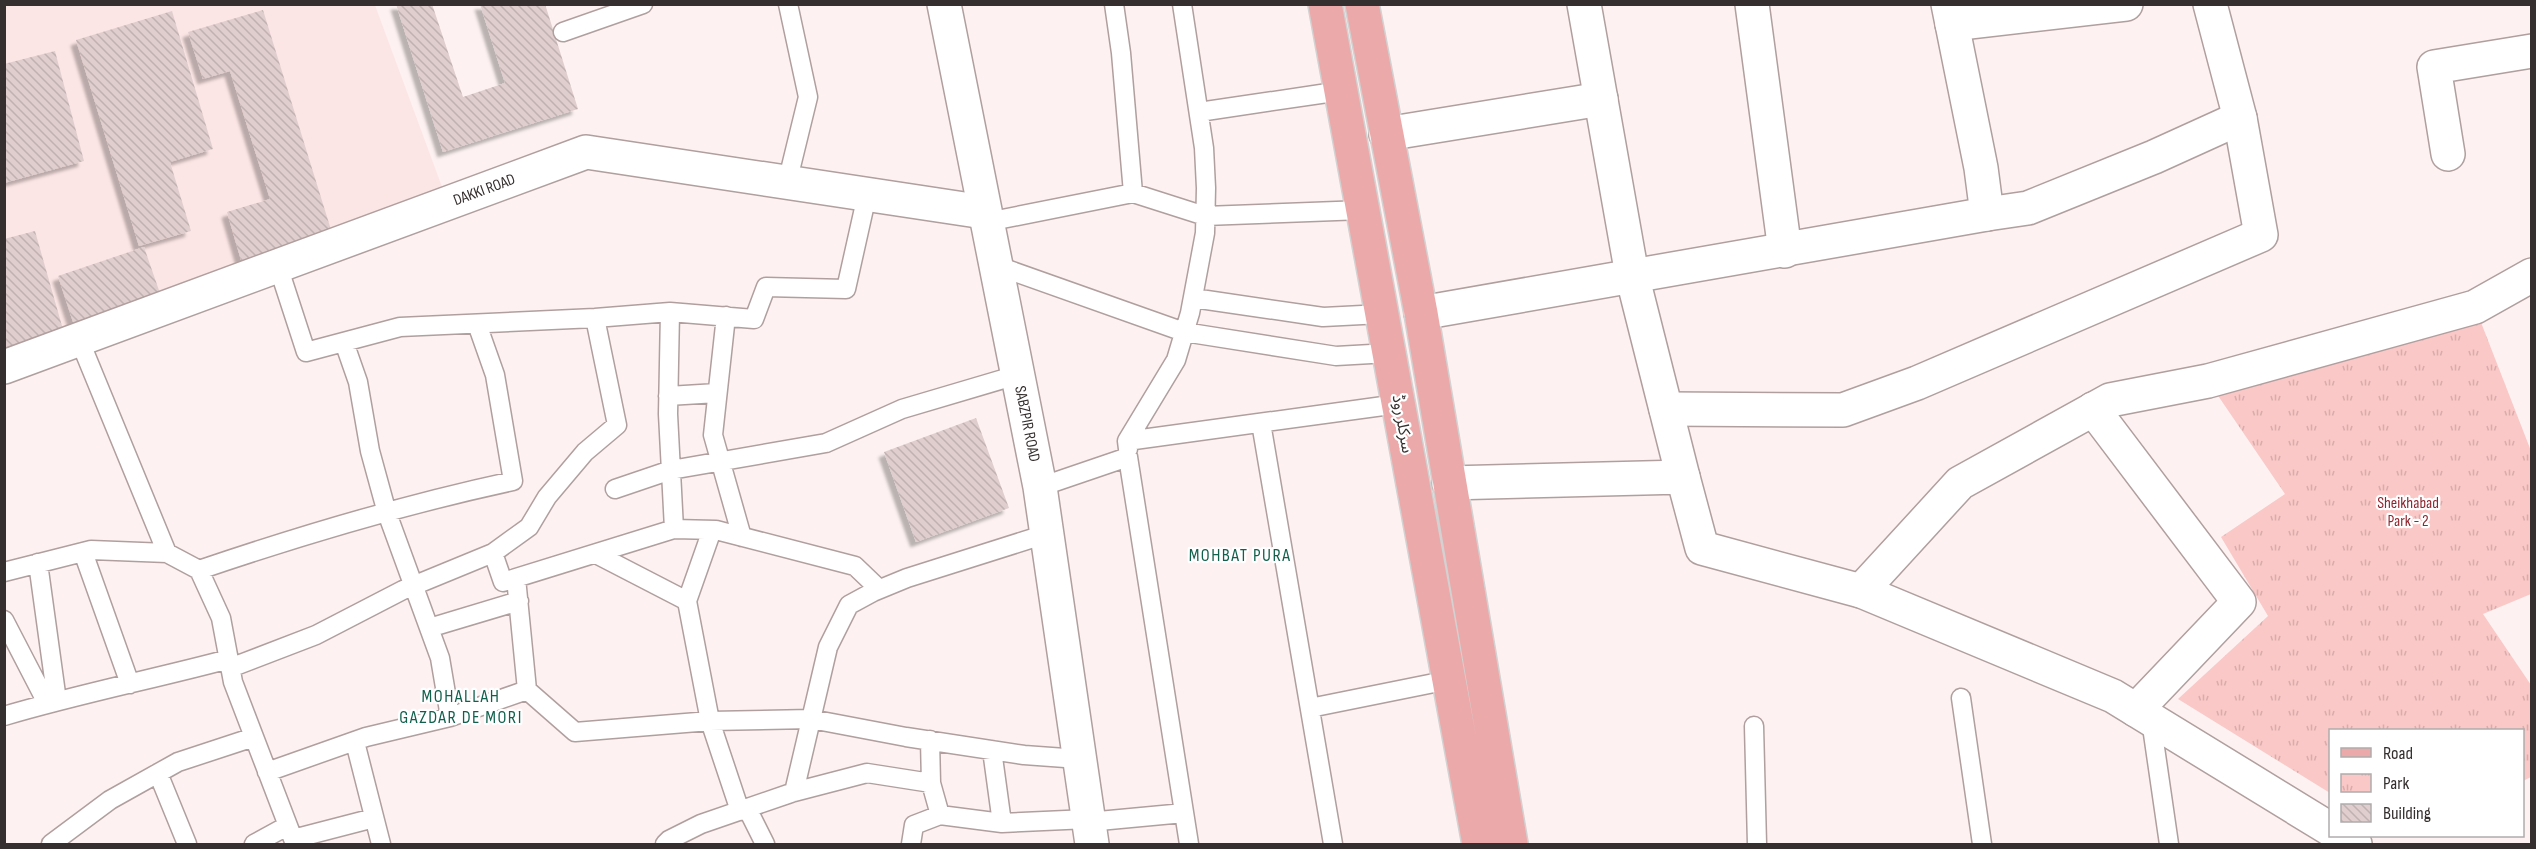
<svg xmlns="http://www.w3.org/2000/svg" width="2536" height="849" viewBox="0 0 2536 849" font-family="'Sofia Sans Condensed','Noto Sans Arabic',sans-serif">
  <defs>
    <pattern id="park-tufts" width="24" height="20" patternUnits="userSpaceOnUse" patternTransform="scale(1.5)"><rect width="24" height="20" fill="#fac8c7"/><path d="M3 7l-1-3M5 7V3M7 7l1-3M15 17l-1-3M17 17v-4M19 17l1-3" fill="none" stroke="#d7acab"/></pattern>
    <pattern id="building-back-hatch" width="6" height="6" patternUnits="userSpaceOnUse" patternTransform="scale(1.5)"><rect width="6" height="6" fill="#e0cece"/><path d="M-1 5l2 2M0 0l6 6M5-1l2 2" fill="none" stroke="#c1b1b1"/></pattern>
    <filter id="shadow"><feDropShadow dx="-5.5" dy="5.5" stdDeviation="1.5" flood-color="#0004"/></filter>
  </defs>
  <rect width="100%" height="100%" fill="#fdf2f1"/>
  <!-- built -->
  <path fill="#fce6e5" d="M5,5H375L448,203L5,367Z"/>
  <!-- park -->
  <path fill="url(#park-tufts)" d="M2475,307L2531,451V594L2483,614L2531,685V777L2523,781L2522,730H2330V793L2178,699L2268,616L2221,537L2285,494L2208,381Z"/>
  <!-- building -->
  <path fill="url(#building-back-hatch)" filter="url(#shadow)" d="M396,4H432L463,97L505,83L480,4H545L578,109L443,152Z
    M263,10L332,233L241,260L227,212L270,199L230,71L203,79L188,32Z
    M172,11L213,149L170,162L191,231L139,246L76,40Z
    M55,51L84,161L4,183V64Z
    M35,231L64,333L4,350V239Z
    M144,247L163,302L76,331L58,276Z
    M976,418L1009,508L916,542L884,452Z"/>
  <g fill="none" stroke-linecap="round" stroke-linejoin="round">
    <defs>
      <path id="lane" d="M1114,4L1121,53L1133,193
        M563,32L643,4
        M1199,112L1341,91
        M787,183L808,97L788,4
        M987,222L1133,193L1205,216L1363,210
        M995,265L1184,332L1336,356L1389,353
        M278,266L306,352L400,327L595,318L670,312L754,319L766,287L846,289L867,195
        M1193,298L1323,317L1382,314
        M670,312L668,414L674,529
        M726,316L713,435L742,537
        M79,339L167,553
        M344,342L358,382L370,451L387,513L440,658L450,717
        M668,396L717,393
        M1261,423L1333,844
        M1127,441L1176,360L1190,313L1205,233L1206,188L1204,148L1182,4
        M1128,449L1127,441L1398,404
        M1040,487L1128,457L1189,844
        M615,489L671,470L826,443L902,409L1017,375
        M712,530L687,601L710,721L740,811
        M83,552L130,684
        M493,553L503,582L674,529L716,530L855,566L879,589
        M596,554L687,601
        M38,563L57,701
        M4,572L91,550L167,553L199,570
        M4,620L47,703
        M429,628L519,601
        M230,668L316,635L403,590L493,553L529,527L547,497L585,452L617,425L595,318
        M527,690L575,732L710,721L811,719L906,737L1024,755L1079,759
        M1961,698L1982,844
        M1310,708L1449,680
        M4,716C78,694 154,679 229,659
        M2151,720L2169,844
        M1754,726L1757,844
        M355,742L381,844
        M992,750L1002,823
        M267,772L366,737L450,717L527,690L516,578
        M158,773L187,844
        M931,783L940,815L1002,823L1088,819
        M794,792L828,647L849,605L873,592L907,578L1046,534
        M747,808L765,844
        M1088,822L1184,813
        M293,839L374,818
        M51,844L110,800L178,762L254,737
        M254,844L287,826
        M295,844L233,682L221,618L199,570C302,535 406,504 513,481L495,375L477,324
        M665,844L669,840L701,824L794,792L867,773L931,783L930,740
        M911,844L914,825L940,815"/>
      <g id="street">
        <path id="s1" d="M944,4L1040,487L1092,844"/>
        <path d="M1584,4L1632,275L1683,477"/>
        <path d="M1752,4L1785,251"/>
        <path d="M1952,24L2126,4"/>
        <path d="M1386,134L1601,99"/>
        <path d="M2448,154L2434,67L2532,51"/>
        <path d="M1987,214L2028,208L2154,157L2240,118"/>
        <path d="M1421,313L1987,214L1981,168L1948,4"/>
        <path id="s2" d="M4,367L586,152L984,212"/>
        <path d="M1666,409L1843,410L1917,383L2261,235L2240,118L2210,4"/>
        <path d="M2093,409L2239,602L2136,710"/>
        <path d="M1449,483L1683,477L1702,548L1861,591L2113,696L2330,829"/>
        <path d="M1861,591L1960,483L2110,400L2208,381L2475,307L2532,275"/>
        <path d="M2341,836L2355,844"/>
      </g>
      <path id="primary" d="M1325,4L1479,844
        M1362,4L1421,313L1511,844"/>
    </defs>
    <!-- lane casing -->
    <use href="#lane" stroke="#b09f9e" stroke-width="21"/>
    <!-- street casing -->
    <use href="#street" stroke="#b09f9e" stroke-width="36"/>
    <!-- primary casing -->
    <use href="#primary" stroke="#d3d1d1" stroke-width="36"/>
    <!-- lane -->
    <use href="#lane" stroke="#fff" stroke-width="18"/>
    <!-- street -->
    <use href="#street" stroke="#fff" stroke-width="33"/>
    <!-- primary -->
    <use href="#primary" stroke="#eca9aa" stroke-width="33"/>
  </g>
  <g text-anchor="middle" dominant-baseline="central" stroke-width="4.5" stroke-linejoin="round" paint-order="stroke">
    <!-- street labels -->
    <g font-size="16" fill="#362f2f" stroke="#fff">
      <text stroke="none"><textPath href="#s2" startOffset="512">DAKKI ROAD</textPath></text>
      <text stroke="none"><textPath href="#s1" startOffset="428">SABZPIR ROAD</textPath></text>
      <text transform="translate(1402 424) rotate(80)">سرکلر روڈ</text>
    </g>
    <!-- park labels -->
    <g font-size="16" fill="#8d2730" stroke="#fff">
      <text x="2408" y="503">Sheikhabad<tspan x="2408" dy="18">Park - 2</tspan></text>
    </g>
    <!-- neighbourhood labels -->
    <g font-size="18" letter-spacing="1.5" fill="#11604b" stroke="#fff">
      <text x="1240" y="555">MOHBAT PURA</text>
      <text x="461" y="696">MOHALLAH<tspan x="461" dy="21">GAZDAR DE MORI</tspan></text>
    </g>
  </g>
  <!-- border -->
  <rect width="2536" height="849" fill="none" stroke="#362f2f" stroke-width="12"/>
  <!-- legend -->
  <rect x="2329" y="729" width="195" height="108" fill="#ffffff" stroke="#afacac" stroke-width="1.5"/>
  <rect x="2341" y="748" width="30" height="9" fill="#eca9aa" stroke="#afacac" stroke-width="1.5"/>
  <text x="2383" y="759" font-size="18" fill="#362f2f">Road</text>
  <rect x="2341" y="774" width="30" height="18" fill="url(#park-tufts)" stroke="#afacac" stroke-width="1.5"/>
  <text x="2383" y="789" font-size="18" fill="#362f2f">Park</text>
  <rect x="2341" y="804" width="30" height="18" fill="url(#building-back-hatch)" stroke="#afacac" stroke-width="1.5"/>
  <text x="2383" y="819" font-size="18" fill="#362f2f">Building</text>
</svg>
